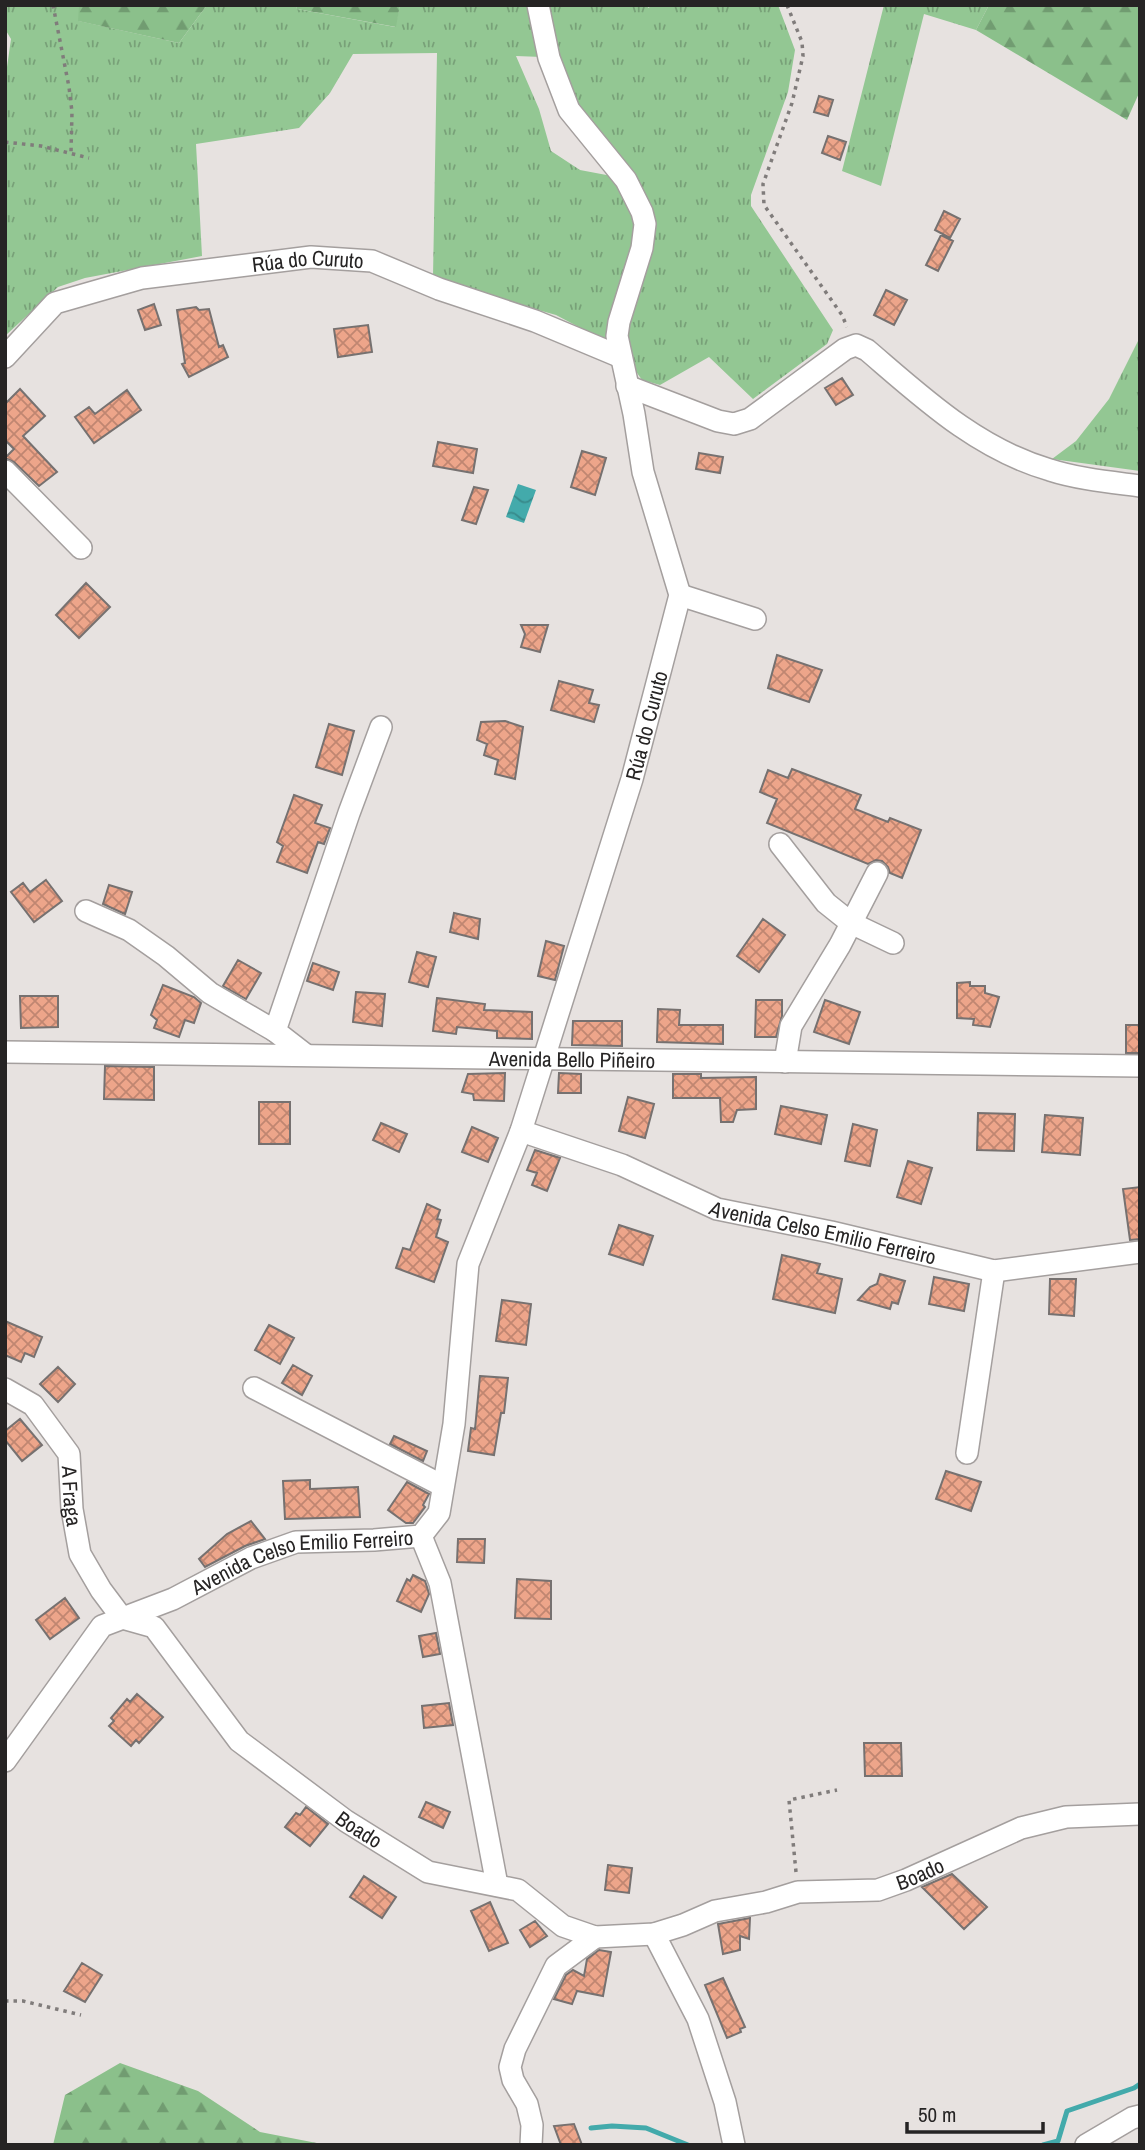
<svg xmlns="http://www.w3.org/2000/svg" width="1145" height="2150" viewBox="0 0 1145 2150" font-family="'Archivo Narrow',sans-serif">
  <defs>
    <pattern id="grass-tufts" width="24" height="20" patternUnits="userSpaceOnUse" patternTransform="scale(1.75)"><rect width="24" height="20" fill="#93c793"/><path d="M3 7l-1-3M5 7V3M7 7l1-3M15 17l-1-3M17 17v-4M19 17l1-3" fill="none" stroke="#78a178"/></pattern>
    <pattern id="forest-firs" width="22" height="20" patternUnits="userSpaceOnUse" patternTransform="scale(1.75)"><rect width="22" height="20" fill="#8bc08b"/><path d="M5 1l3.5 6h-7zM16 11l3.5 6h-7z" fill="#719c71"/></pattern>
    <pattern id="water-waves" width="16" height="10" patternUnits="userSpaceOnUse" patternTransform="scale(1.75)"><rect width="16" height="10" fill="#43aaab"/><path d="M0 5q4-4 8 0t8 0" fill="none" stroke="#388a8b"/></pattern>
    <pattern id="building-cross-hatch" width="8" height="8" patternUnits="userSpaceOnUse" patternTransform="scale(1.75)"><rect width="8" height="8" fill="#eda58a"/><path d="M0 0l8 8M0 8l8-8" fill="none" stroke="#c08671"/></pattern>
  </defs>
  <rect width="100%" height="100%" fill="#e7e2e0"/>
  <!-- grass -->
  <path fill="url(#grass-tufts)" d="M5,5H79V21L179,43L207,5H296L297,9L395,27L400,5H527L542,57L516,56L539,109L551,151L580,170L617,177L640,228L609,343L556,315L471,291L433,277L437,53L353,54L330,93L299,128L196,144L202,256L85,278L58,287L5,336V81L11,39L5,29Z
    M545,5H645L649,8L650,5H778L795,50L788,92L751,195V206L833,330L827,344L753,399L709,357L660,385L642,380L628,360L623,338L648,247L596,130L574,99L560,66Z
    M884,5H989L976,30L924,14L881,186L842,171Z
    M1140,337V471L1052,459L1076,441L1109,399Z"/>
  <!-- forest -->
  <path fill="url(#forest-firs)" d="M79,5H207L179,43L78,21Z
    M296,5H400L396,27L297,9Z
    M989,5H1140V91L1127,120L976,30Z
    M120,2063L198,2091L260,2132L327,2145H53L65,2095Z"/>
  <!-- water -->
  <path fill="url(#water-waves)" d="M518,484L536,490L524,523L506,517Z"/>
  <g fill="none" stroke-linecap="round" stroke-linejoin="round">
    <!-- stream -->
    <path stroke="#43aaab" stroke-width="5" d="M591,2128L612,2126L646,2128L688,2145
      M1043,2145L1058,2141L1067,2111L1134,2088L1140,2084"/>
  </g>
  <!-- building -->
  <path fill="url(#building-cross-hatch)" stroke="#767170" stroke-width="2" d="M819,96L833,100L828,116L814,112Z
    M828,136L846,142L840,160L822,153Z
    M944,211L960,219L950,238L935,230Z
    M941,235L953,241L938,271L926,265Z
    M886,290L907,300L894,325L874,315Z
    M154,304L161,325L145,330L138,310Z
    M196,307L199,310L209,309L219,347L223,345L228,357L189,377L182,364L185,363L177,310Z
    M368,325L372,352L338,357L334,329Z
    M842,378L853,395L836,405L825,388Z
    M20,389L45,416L23,436L57,472L39,486L14,462L5,458L14,449L5,440V404Z
    M127,390L141,410L94,443L75,417L89,407L95,414Z
    M438,442L477,449L473,473L433,466Z
    M582,451L606,458L595,495L571,487Z
    M699,453L723,457L720,473L696,469Z
    M474,487L488,490L476,524L462,520Z
    M86,583L110,607L79,638L56,615Z
    M521,625H548L540,652L521,647L525,634Z
    M777,655L822,670L809,702L768,688Z
    M559,681L593,690L589,703L599,705L594,722L551,710Z
    M505,721L523,727L515,779L495,774L498,760L484,755L487,744L477,740L481,722Z
    M329,724L354,731L342,775L316,767Z
    M792,769L861,795L855,809L888,822L890,818L921,830L902,878L890,873L888,867L882,861L876,860L868,864L767,823L777,799L760,792L768,770L788,778Z
    M294,795L322,805L315,823L330,828L324,844L318,842L307,873L277,862L283,846L277,842Z
    M46,880L62,901L34,922L11,892L23,883L30,892Z
    M109,885L132,892L125,914L103,904Z
    M454,913L480,919L478,939L450,932Z
    M763,919L785,935L759,972L737,956Z
    M546,941L564,946L555,980L538,976Z
    M417,952L436,957L428,987L409,982Z
    M238,960L261,973L246,999L223,986Z
    M313,963L339,972L333,990L307,981Z
    M970,982V986H985V993L999,997L990,1027L973,1025L974,1019L957,1018V983Z
    M163,985L194,997L201,1003L194,1023L185,1020L179,1037L154,1028L157,1020L151,1015Z
    M356,992L385,994L382,1026L353,1022Z
    M20,996H58V1027L21,1028Z
    M437,998L485,1004L484,1010L532,1012V1039L497,1038V1031L457,1027L456,1034L433,1031Z
    M756,1000H782V1016L776,1037H755Z
    M825,1000L860,1012L849,1044L814,1032Z
    M658,1009L680,1010L679,1025H723V1044L657,1042Z
    M573,1021H622V1046L572,1045Z
    M1126,1025H1140V1053H1126Z
    M105,1066L154,1067V1100L104,1099Z
    M505,1073L504,1101L474,1100L473,1094L462,1092L468,1074Z
    M559,1073L581,1074V1093H558Z
    M673,1074H701V1078L756,1077V1109L737,1110L733,1122H721L720,1098H673Z
    M628,1097L654,1104L645,1138L619,1131Z
    M259,1102H290V1144H259Z
    M781,1106L827,1115L821,1144L775,1134Z
    M978,1113L1015,1114L1014,1151L977,1150Z
    M1045,1115L1083,1118L1080,1155L1042,1152Z
    M381,1123L407,1134L399,1152L373,1140Z
    M853,1124L877,1130L870,1166L845,1161Z
    M472,1127L498,1138L488,1162L462,1152Z
    M535,1150L560,1158L547,1191L532,1185L537,1173L527,1170Z
    M908,1161L932,1168L921,1204L897,1197Z
    M1140,1187V1239L1130,1240L1123,1189Z
    M427,1204L440,1210L437,1219L441,1220L436,1237L448,1242L434,1282L396,1268L403,1248L410,1250Z
    M619,1225L653,1236L643,1265L609,1254Z
    M782,1255L820,1264L817,1273L842,1279L835,1313L773,1299Z
    M880,1274L905,1281L898,1304L892,1302L890,1309L858,1300L870,1287L877,1284Z
    M934,1277L969,1284L964,1311L929,1304Z
    M1050,1279H1076L1074,1316L1049,1314Z
    M502,1300L531,1304L526,1345L496,1341Z
    M5,1321L42,1337L34,1357L25,1353L21,1362L5,1355Z
    M269,1325L294,1338L280,1364L255,1350Z
    M293,1365L312,1376L302,1395L282,1383Z
    M58,1367L75,1384L58,1402L40,1384Z
    M480,1376L508,1378L504,1413H501L494,1455L468,1451L471,1428L475,1429Z
    M20,1419L42,1445L22,1461L5,1440V1431Z
    M394,1436L427,1451L423,1461L390,1444Z
    M946,1471L981,1482L971,1511L936,1499Z
    M310,1480V1489L358,1487L360,1517L285,1519L283,1481Z
    M407,1482L429,1494L423,1505L425,1507L413,1523H406L388,1510Z
    M251,1521L265,1539L245,1546L205,1567L199,1559L227,1534Z
    M458,1539H485L484,1563L457,1562Z
    M413,1575L425,1581L427,1587L429,1594L421,1612L397,1601L407,1579L410,1581Z
    M517,1579L551,1581V1619L515,1618Z
    M65,1598L79,1618L50,1639L36,1620Z
    M436,1633L440,1654L423,1657L419,1636Z
    M137,1694L163,1717L139,1743L136,1740L131,1746L109,1726L114,1721L111,1718L127,1699L130,1702Z
    M449,1703L453,1725L424,1728L422,1706Z
    M864,1743H901L902,1776H865Z
    M426,1802L450,1812L443,1828L419,1817Z
    M306,1807L328,1824L310,1846L285,1827L296,1813L300,1815Z
    M608,1865L632,1868L629,1893L605,1890Z
    M952,1874L987,1907L964,1929L922,1887Z
    M364,1876L396,1897L382,1918L350,1897Z
    M490,1902L508,1943L489,1951L471,1911Z
    M750,1918L749,1939L740,1936V1950L723,1954L718,1924Z
    M535,1921L547,1936L530,1947L520,1930Z
    M599,1950L611,1952L603,1996L577,1991L572,2004L554,1999L566,1975L573,1970L584,1976L587,1959Z
    M82,1963L102,1975L85,2002L64,1991Z
    M723,1978L745,2027L740,2029L741,2032L727,2038L705,1985Z
    M574,2124L582,2145H561L554,2126Z"/>
  <g fill="none" stroke-linecap="round" stroke-linejoin="round">
    <defs>
      <g id="minor">
        <path id="s1" d="M5,357L55,303L142,278L311,257L372,261L439,289L535,321L621,357"/>
        <path d="M627,386L718,421L734,424L750,419L845,349L856,345L867,350C923,398 977,449 1050,470C1078,479 1110,482 1140,486"/>
        <path d="M5,471L81,548"/>
        <path d="M680,595L755,619"/>
        <path d="M780,844L826,903L851,923L893,943"/>
        <path d="M86,911L129,930L166,956L210,993L275,1031"/>
        <path id="s2" d="M5,1052L1140,1066"/>
        <path d="M306,1055L275,1031L349,813L381,727"/>
        <path d="M785,1062L791,1026L840,945L877,873"/>
        <path id="s3" d="M521,1131L622,1165L717,1209L831,1232L994,1271L1140,1252"/>
        <path d="M254,1388L443,1486"/>
        <path id="s4" d="M5,1389L33,1405L69,1454L72,1509L80,1554L101,1590L122,1618L154,1627L239,1741L346,1821L428,1872L518,1890L563,1926L595,1937L654,1934L683,1925L715,1911L766,1902L798,1892L878,1890L906,1880L1021,1828L1066,1817L1140,1814"/>
        <path d="M967,1453L994,1271"/>
        <path d="M421,1536L440,1583L497,1885"/>
        <path id="s5" d="M5,1761L102,1626L173,1599L251,1558L296,1542L374,1540L421,1536L439,1513L454,1424L468,1264L521,1131L632,779L680,595L643,472L634,414L617,336L619,322L642,248L645,224L642,212L626,180L569,110L549,58L538,5"/>
        <path d="M654,1934L698,2019L725,2102L734,2145"/>
        <path d="M531,2145L532,2125L527,2104L513,2080L510,2067L515,2049L556,1966L595,1937"/>
        <path d="M1086,2145L1132,2118L1140,2116"/>
      </g>
    </defs>
    <!-- minor casing -->
    <use href="#minor" stroke="#a49f9e" stroke-width="24"/>
    <!-- path -->
    <path stroke="#807c7b" stroke-width="3.5" stroke-dasharray="3.5 5" stroke-linecap="butt" d="M53,5L69,87L72,112L71,152
      M787,5L802,42L803,56L792,103L763,184L764,205L842,315L847,327
      M5,142L41,146L89,158
      M796,1872L789,1800L837,1790
      M5,2001H23L81,2015"/>
    <!-- minor -->
    <use href="#minor" stroke="#fff" stroke-width="21"/>
  </g>
  <g text-anchor="middle" dominant-baseline="central" stroke-width="6" stroke-linejoin="round" paint-order="stroke">
    <!-- street labels -->
    <g font-size="21" fill="#262424" stroke="#e7e2e0">
      <text stroke="none"><textPath href="#s1" startOffset="331">Rúa do Curuto</textPath></text>
      <text stroke="none"><textPath href="#s5" startOffset="1351">Rúa do Curuto</textPath></text>
      <text stroke="none"><textPath href="#s2" startOffset="567">Avenida Bello Piñeiro</textPath></text>
      <text stroke="none"><textPath href="#s3" startOffset="320">Avenida Celso Emilio Ferreiro</textPath></text>
      <text stroke="none"><textPath href="#s4" startOffset="135">A Fraga</textPath></text>
      <text stroke="none"><textPath href="#s5" startOffset="380">Avenida Celso Emilio Ferreiro</textPath></text>
      <text stroke="none"><textPath href="#s4" startOffset="595">Boado</textPath></text>
      <text stroke="none"><textPath href="#s4" startOffset="1194">Boado</textPath></text>
    </g>
  </g>
  <!-- border -->
  <rect width="1145" height="2150" fill="none" stroke="#262424" stroke-width="14"/>
  <!-- scale -->
  <path d="M907 2122v10h136v-10" fill="none" stroke="#262424" stroke-width="3.5"/>
  <text x="918" y="2122" font-size="21" fill="#262424" stroke="#e7e2e0" stroke-width="5" paint-order="stroke">50 m</text>
</svg>
